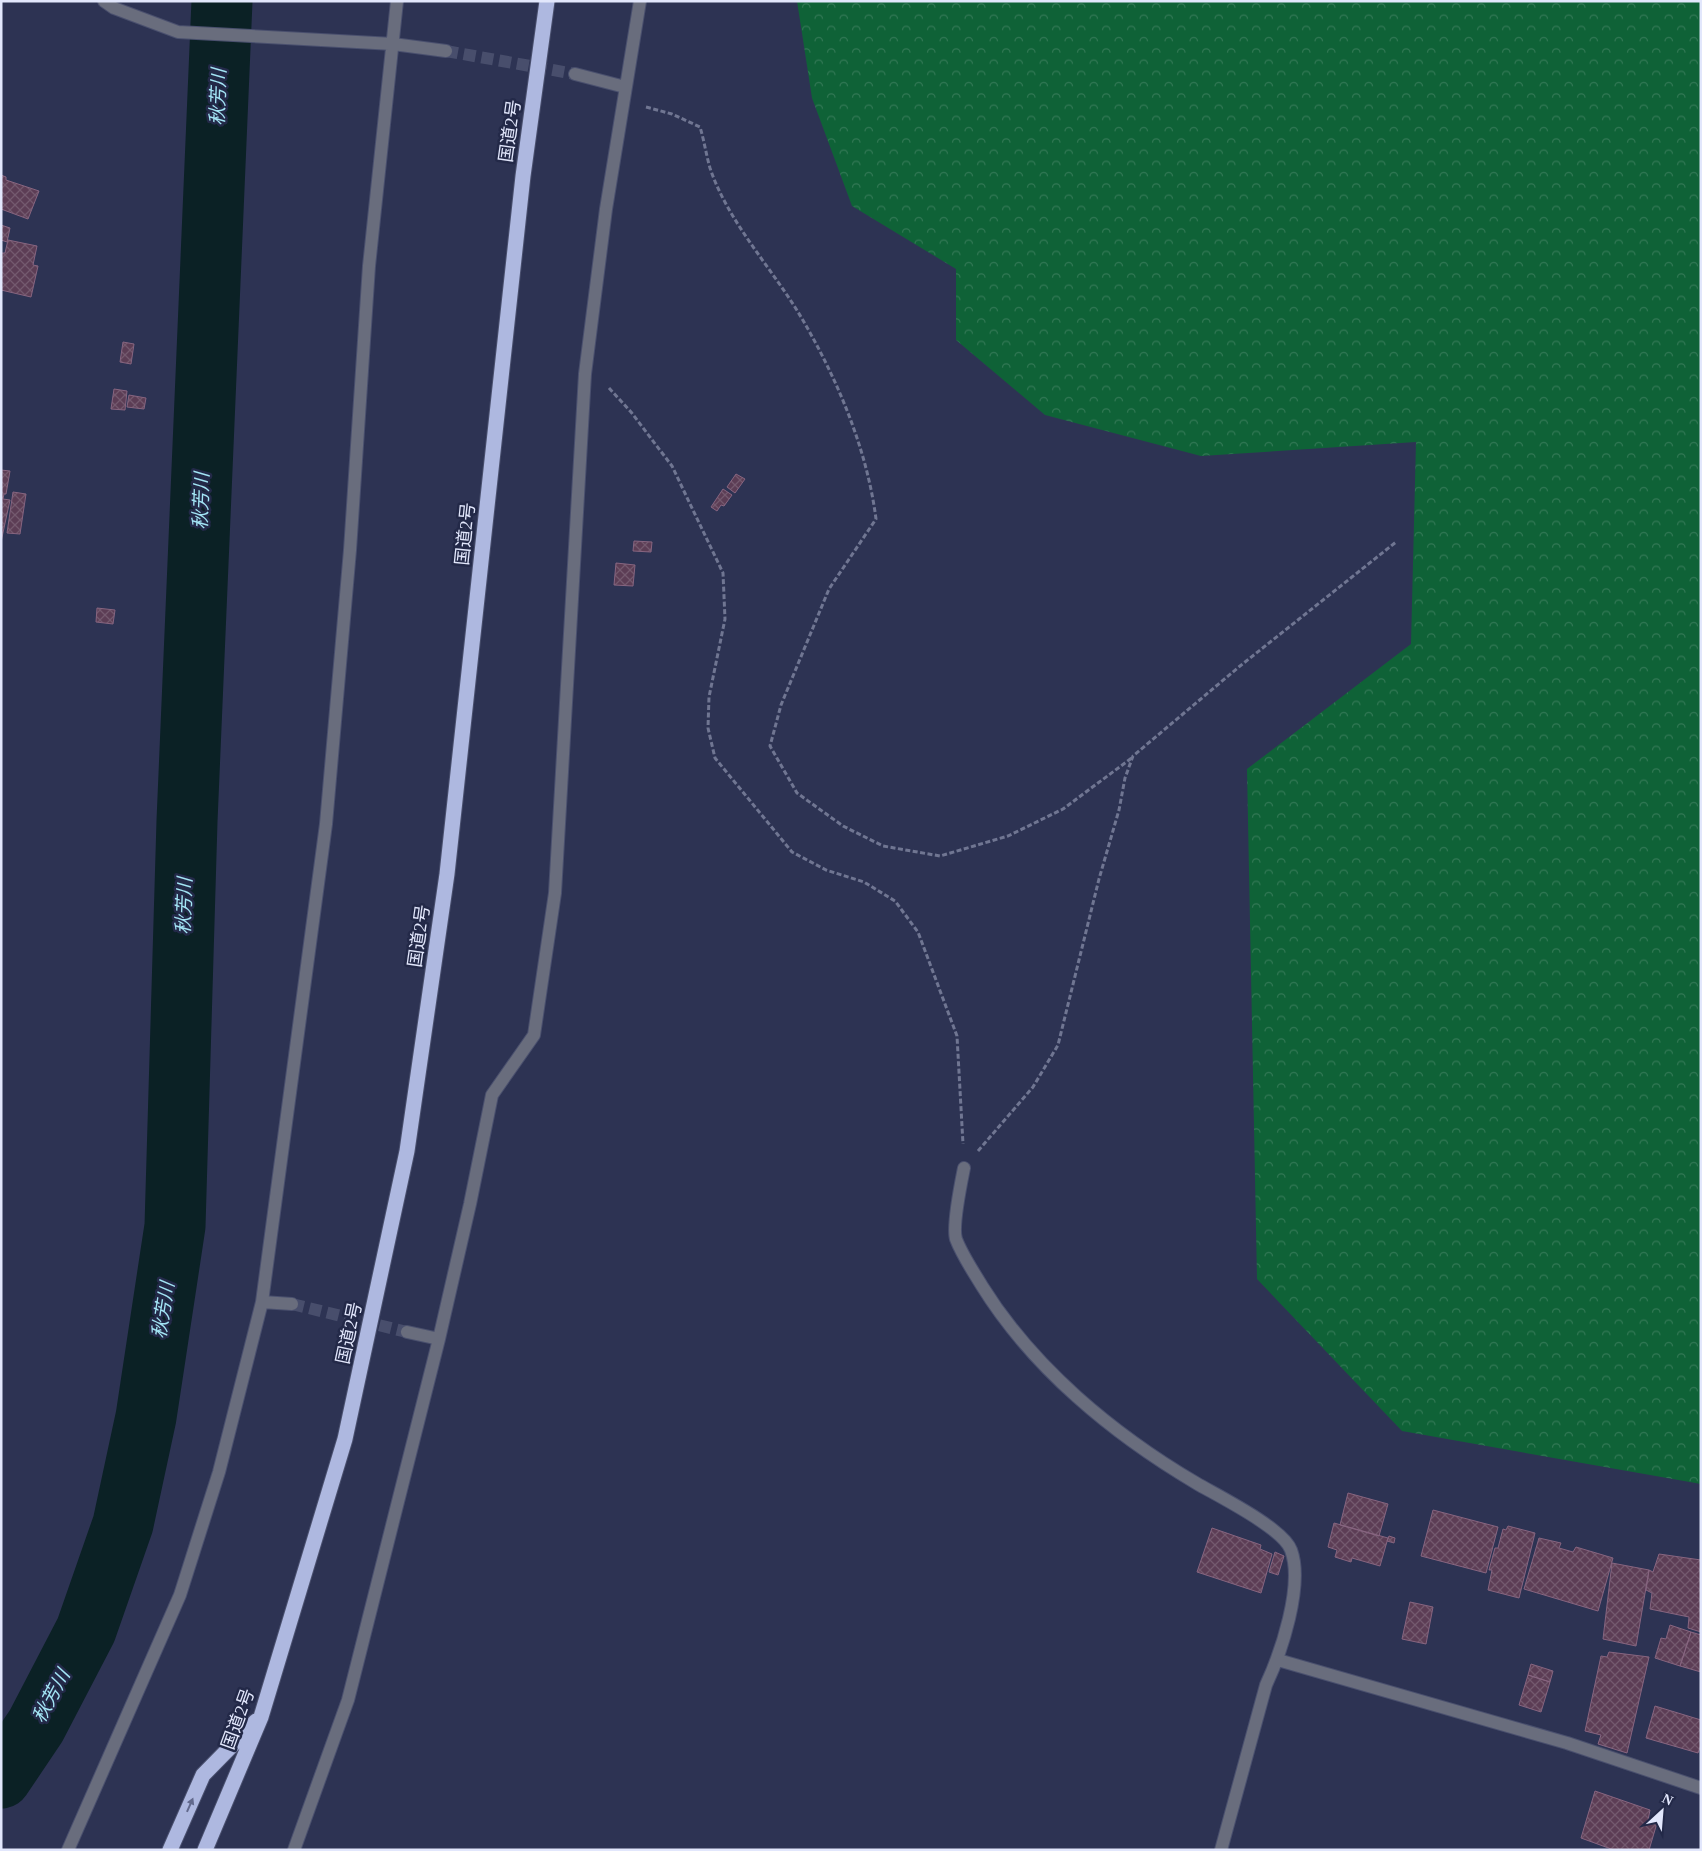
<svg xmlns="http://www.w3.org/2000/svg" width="1702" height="1851" viewBox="0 0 1702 1851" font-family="'Times New Roman','Noto Sans JP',serif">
  <defs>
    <pattern id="forest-crowns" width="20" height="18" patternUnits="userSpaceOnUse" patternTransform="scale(1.25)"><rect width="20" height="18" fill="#0f6237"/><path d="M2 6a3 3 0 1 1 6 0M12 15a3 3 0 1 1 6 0" fill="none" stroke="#327855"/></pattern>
    <pattern id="building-cross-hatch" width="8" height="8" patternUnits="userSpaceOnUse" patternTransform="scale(1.25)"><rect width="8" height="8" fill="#5c3d55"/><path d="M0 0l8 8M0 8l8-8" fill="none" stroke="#73596e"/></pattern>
  </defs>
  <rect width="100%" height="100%" fill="#2d3353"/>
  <!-- forest -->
  <path fill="url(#forest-crowns)" d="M797,1H1701V1484L1402,1431L1257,1279L1247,769L1411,644L1416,442L1201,456L1045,415L956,340V269L852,206L812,98Z"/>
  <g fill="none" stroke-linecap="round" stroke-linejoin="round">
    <!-- river -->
    <path stroke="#0b2125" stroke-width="61" d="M1,1778L36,1726L86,1630L123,1524L146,1417L175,1226L187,821L222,1"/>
  </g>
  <!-- building -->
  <path fill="url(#building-cross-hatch)" stroke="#876580" d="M1,175L6,177V180L39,191L28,219L1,209Z
    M1,225L10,228L7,242L1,240Z
    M8,240L37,246L33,265L38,266L31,297L1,290V253H5Z
    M123,342L134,344L131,364L120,362Z
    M114,389L127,391L125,410L111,409Z
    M129,395L146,398L144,409L127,407Z
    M1,470L10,471L6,494H4L3,499L10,500L1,542Z
    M736,474L745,479L735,493L727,487Z
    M723,489L732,495L724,506L721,505L717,511L711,507Z
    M13,492L26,494L20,534L7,533Z
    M634,541L652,542L651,552L633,551Z
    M616,563L635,565L633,586L614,585Z
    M97,608L115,610L113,624L96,622Z
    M1348,1493L1388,1504L1379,1536L1340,1525Z
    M1433,1510L1498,1527L1486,1573L1421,1556Z
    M1334,1523L1388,1538L1380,1566L1352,1558L1351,1562L1335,1557L1337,1550L1328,1547Z
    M1508,1526L1535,1533L1519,1598L1488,1590L1492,1570H1489L1495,1548H1498L1503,1529L1506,1530Z
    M1212,1528L1261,1545L1260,1549L1272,1554L1261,1593L1197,1572Z
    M1389,1536L1395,1538L1394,1543L1387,1541Z
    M1539,1538L1561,1543L1559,1548L1573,1552L1576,1547L1613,1558L1598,1611L1524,1589Z
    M1275,1552L1284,1556L1278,1575L1269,1572Z
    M1659,1554L1701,1560V1632L1688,1628L1689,1617L1650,1609L1652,1593L1646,1590L1649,1570L1653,1572Z
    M1612,1563L1649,1570L1636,1646L1603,1639Z
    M1410,1602L1433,1607L1426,1644L1402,1639Z
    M1670,1625L1691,1632L1680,1666L1655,1658L1661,1638L1666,1639Z
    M1691,1632L1701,1635V1672L1680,1666Z
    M1609,1652L1649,1657L1627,1753L1598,1744L1601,1735L1585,1731L1601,1656L1607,1657Z
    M1531,1664L1553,1671L1550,1682L1528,1675Z
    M1528,1675L1550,1682L1541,1712L1519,1705Z
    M1655,1706L1701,1720V1745L1698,1753L1646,1738Z
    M1595,1791L1650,1810L1648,1820L1657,1823L1649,1850H1614L1581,1838Z"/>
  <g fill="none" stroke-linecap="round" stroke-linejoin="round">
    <!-- street-tunnel -->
    <path stroke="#484e6c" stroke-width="12" stroke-dasharray="12 6" stroke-linecap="butt" d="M446,51L575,74
      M292,1304L407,1332"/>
    <defs>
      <path id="street" d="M104,1L114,8L178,32L393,44L446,51
        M575,74L625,87
        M964,1168C961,1183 952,1226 956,1239C962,1255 973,1271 982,1286C1033,1368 1113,1434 1196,1483C1218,1496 1283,1528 1291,1550C1304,1585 1281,1653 1266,1685L1221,1850
        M262,1302L292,1304
        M407,1332L439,1339
        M1278,1660L1567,1743L1701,1788
        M68,1850L180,1595L219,1472L262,1302L326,824L350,550L369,266L397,1
        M294,1850L348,1700L439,1339L470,1204L492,1095L534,1035L555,893L585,374L606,209L640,1"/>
      <path id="highway" d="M170,1850L203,1775L256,1721
        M205,1850L261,1717L345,1439L407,1151L447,874L523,176L547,1"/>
    </defs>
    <!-- street casing -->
    <use href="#street" stroke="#4a506e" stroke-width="14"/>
    <!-- highway casing -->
    <use href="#highway" stroke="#4a506e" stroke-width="17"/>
    <!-- path -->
    <path stroke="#707692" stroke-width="3" stroke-dasharray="5 2.5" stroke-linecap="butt" d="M646,107L672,114L700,127C704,140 706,154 710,168C728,222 772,268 801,317C837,378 867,449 876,519L829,589L781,705L770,746L797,793L843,826L883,846L940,856L1008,836L1063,809L1133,757
      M609,388L631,412L672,466L723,573L725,619L709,697L708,728L715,758L792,852L826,870L864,882L895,901L918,932L957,1036L963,1144
      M978,1151L1033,1087L1058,1045L1099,879L1119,810L1125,778L1133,756L1240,666L1396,542"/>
    <!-- street -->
    <use href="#street" stroke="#696d7d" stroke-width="12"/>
    <!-- highway -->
    <use href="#highway" stroke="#aeb8e0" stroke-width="15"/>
  </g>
  <!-- one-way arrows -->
  <defs><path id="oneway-solid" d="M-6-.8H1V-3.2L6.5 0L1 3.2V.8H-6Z" transform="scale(1.25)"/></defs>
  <use fill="#62698c" href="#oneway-solid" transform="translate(190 1805) rotate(-66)"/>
  <g text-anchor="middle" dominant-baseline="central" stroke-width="5" stroke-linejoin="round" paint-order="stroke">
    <!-- street labels -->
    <g font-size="18" fill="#e2e7fc" stroke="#232948">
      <text transform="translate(510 131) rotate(-82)">国道2号</text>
      <text transform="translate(465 534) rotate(-84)">国道2号</text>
      <text transform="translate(419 936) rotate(-82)">国道2号</text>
      <text transform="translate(349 1333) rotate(-78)">国道2号</text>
      <text transform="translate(238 1719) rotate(-70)">国道2号</text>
    </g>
    <!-- water labels -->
    <g font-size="19" font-style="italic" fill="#a3e5f5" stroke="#232948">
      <text transform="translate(218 97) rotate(-88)">秋芳川</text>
      <text transform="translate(201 501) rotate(-88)">秋芳川</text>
      <text transform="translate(184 906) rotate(-88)">秋芳川</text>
      <text transform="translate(163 1310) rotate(-81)">秋芳川</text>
      <text transform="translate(51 1696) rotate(-62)">秋芳川</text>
    </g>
  </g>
  <!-- border -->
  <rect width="1702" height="1851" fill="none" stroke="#e2e7fc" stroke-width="5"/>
  <!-- north arrow -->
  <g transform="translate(1662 1811) rotate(26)" stroke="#232948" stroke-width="4" paint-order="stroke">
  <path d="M0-4L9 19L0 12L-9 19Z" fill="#e2e7fc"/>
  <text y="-8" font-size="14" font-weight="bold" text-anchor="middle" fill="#e2e7fc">N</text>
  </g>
</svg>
